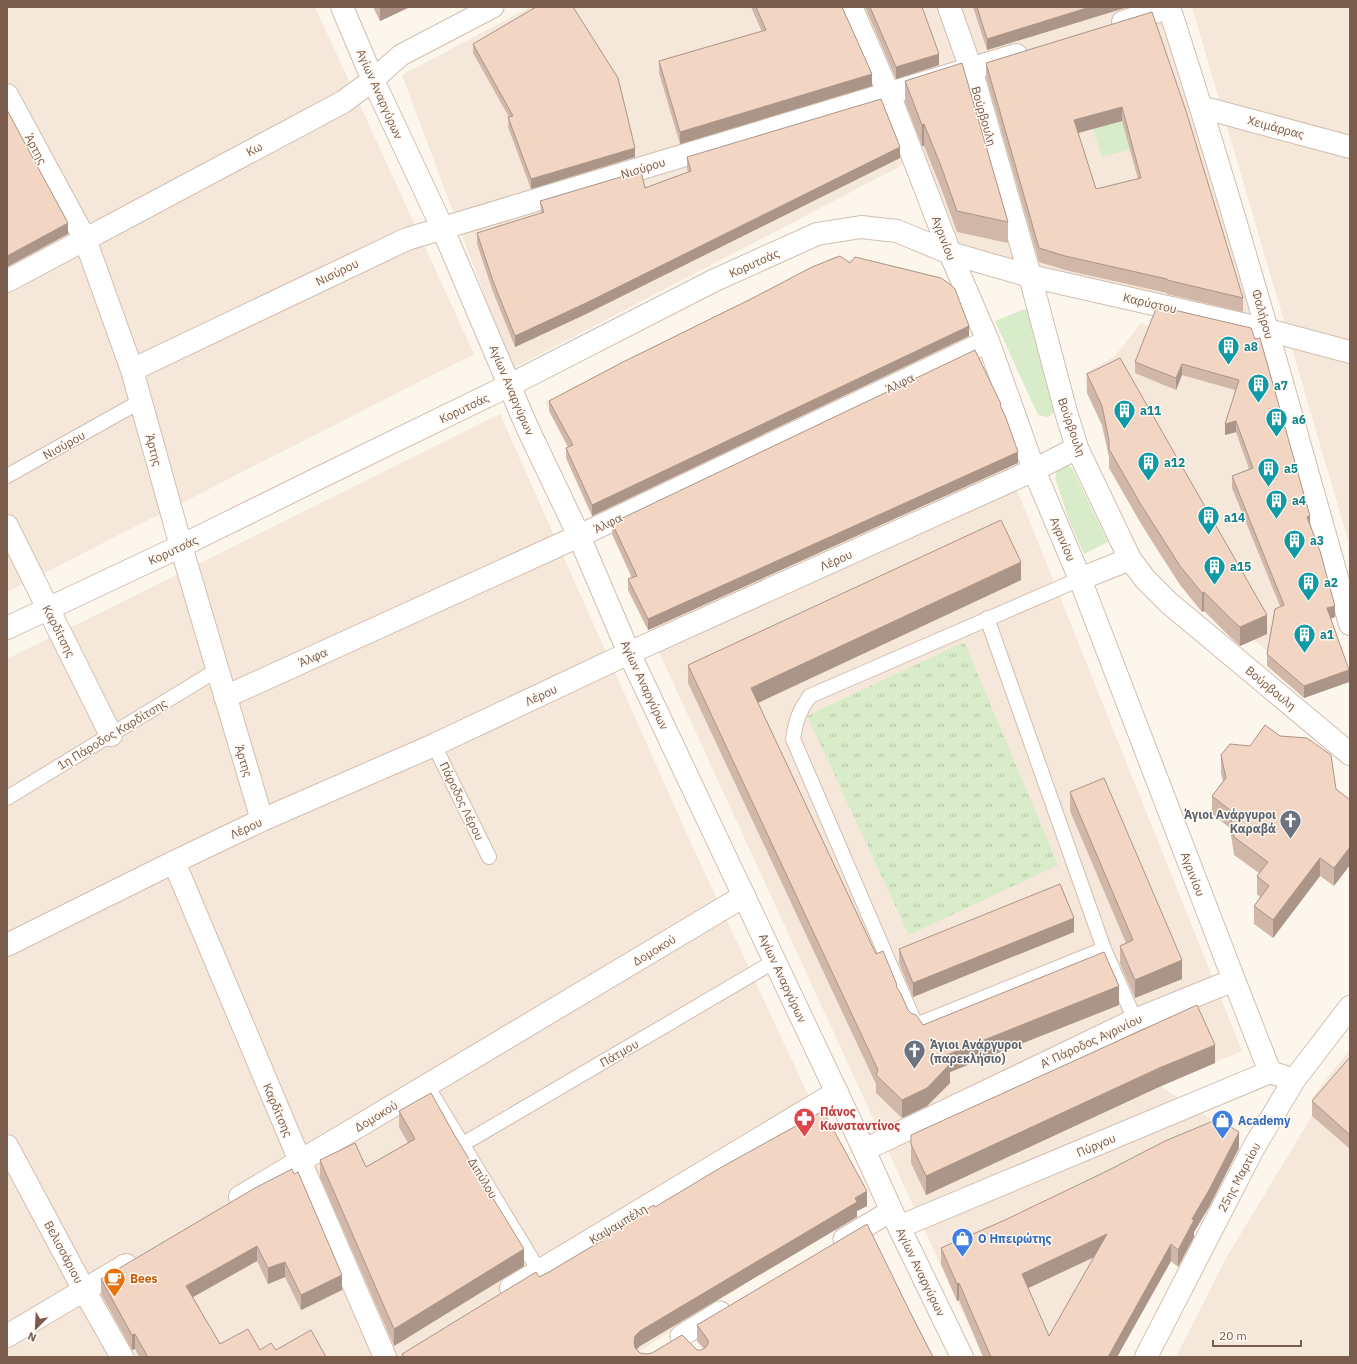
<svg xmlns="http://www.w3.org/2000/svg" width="1357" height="1364" viewBox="0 0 1357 1364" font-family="'IBM Plex Sans',sans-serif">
  <defs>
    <pattern id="park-tufts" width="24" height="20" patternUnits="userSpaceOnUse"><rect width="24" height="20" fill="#d8ecc9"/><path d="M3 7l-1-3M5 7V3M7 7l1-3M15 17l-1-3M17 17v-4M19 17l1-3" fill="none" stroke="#b4c2a5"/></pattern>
  </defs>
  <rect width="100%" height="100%" fill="#fdf6ec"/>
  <!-- residential -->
  <path fill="#f5e8da" d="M7,7H315L474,354L7,592Z
    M530,7H1158L1263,326L952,251L916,158L512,369L402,75Z
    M1192,7H1350V547Z
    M835,256L945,286L953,297L972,345L1005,460L1242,1051L1160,1086L1234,1134L1117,1357L974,1334L957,1301L652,637L628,590L630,572L545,402Z
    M1141,323L1195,343L1246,349L1317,691L1174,576L1151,541L1112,470L1102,426L1087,393L1085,373L1114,357Z
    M500,414L690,841L823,1127L867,1206L802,1241L769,1267L731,1293L630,1357H7V659Z
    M1350,1049V1357H1176L1226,1258L1312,1116V1098Z"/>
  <!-- grass -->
  <path fill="#d8ecc9" d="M1179,105L1189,134L1102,157L1093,129Z
    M1027,308L1055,412L1048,417L1038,415L995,321Z
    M1063,463L1072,468L1108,542L1084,554L1069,520L1055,478L1058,467Z"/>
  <!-- park -->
  <path fill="url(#park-tufts)" d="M964,642L1058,865L909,935L807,716Z"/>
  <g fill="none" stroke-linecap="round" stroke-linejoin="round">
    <defs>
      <path id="service" d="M7,476L141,401
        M1080,579L810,696C799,711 796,720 793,739L916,1025L1104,949
        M987,618L1104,949L1135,1020
        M434,745L489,857
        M7,798L217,670
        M427,1086L539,1271
        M463,1144L775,961"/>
      <path id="pedestrian" d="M373,80L401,55L493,7
        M844,1239L891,1211
        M681,1336L720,1312"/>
      <path id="minor" d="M851,7L889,94L950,253L988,341L1034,470L1080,579L1234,980L1270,1072
        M949,7L971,69L1030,276L1066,412L1077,448L1130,559L1145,579L1169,603L1350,754
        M1123,22L1170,7
        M7,95L85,239L132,370L181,546L262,820
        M1201,107L1350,147
        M7,281L343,102L373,80
        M132,370L407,239L1016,55
        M7,526L111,735
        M1080,579L1130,559
        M7,628L181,546L331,472L510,385L715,280L817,234L861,227L897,231L950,253L1030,276L1268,330L1350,352
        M225,697L579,536L988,341
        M174,862L300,1161L385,1357
        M7,945L174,862L262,820L434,745L629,653L1034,470L1077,448
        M7,1146L84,1290L122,1357
        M864,1150L1135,1020L1234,980
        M240,1197L744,896
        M511,1288L837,1092
        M7,1336L126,1265"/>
      <path id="tertiary" d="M342,7L373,80L442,227L527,427L579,536L629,653L864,1150L899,1227L962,1357
        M1169,7C1235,211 1292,417 1350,624
        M899,1227L1270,1072L1294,1080"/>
      <path id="secondary" d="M1146,1357L1254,1147L1294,1080L1350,1007"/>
    </defs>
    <!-- service casing -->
    <use href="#service" stroke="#d1beb0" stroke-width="16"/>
    <!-- pedestrian casing -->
    <use href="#pedestrian" stroke="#d1beb0" stroke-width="23"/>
    <!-- minor casing -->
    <use href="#minor" stroke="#d1beb0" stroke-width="24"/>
    <!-- tertiary casing -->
    <use href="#tertiary" stroke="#d1beb0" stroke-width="24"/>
    <!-- secondary casing -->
    <use href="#secondary" stroke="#d6c0b0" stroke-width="24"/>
    <!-- service -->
    <use href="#service" stroke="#fff" stroke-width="14"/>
    <!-- pedestrian -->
    <use href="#pedestrian" stroke="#fff" stroke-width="21"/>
    <!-- minor -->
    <use href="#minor" stroke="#fff" stroke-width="22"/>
    <!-- tertiary -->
    <use href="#tertiary" stroke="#fff" stroke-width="22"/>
    <!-- secondary -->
    <use href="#secondary" stroke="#fff" stroke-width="22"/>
  </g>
  <!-- wall -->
  <path fill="#d1b7a8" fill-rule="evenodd" d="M373,7H410L380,21Z
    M751,7H842L872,86L680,144L659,73V61L762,32Z
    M865,7H922L939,65L896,79Z
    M973,7H1128L987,50Z
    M1152,12L1243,298V312L1167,294V293L1065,270L1039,262L986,77V63ZM1122,121L1138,179L1096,189L1078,133Z
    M473,44L635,157L531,189L508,127L509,117L473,53Z
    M905,81L1008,222V243L957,232L941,188L924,146H922L905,102Z
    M687,157L900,158L586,314L515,347L493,292L477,244V233L541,213L540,201L645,188L688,172L687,168Z
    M850,263L969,336L592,516L566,458V448L568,447L549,411V401Z
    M1251,328L1310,524L1335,617L1330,619L1349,682L1304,698L1267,666V654L1280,606L1232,488V476L1249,469L1236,432L1225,435L1235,390L1182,375L1176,390L1135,373V362Z
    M1087,374L1267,634L1240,646L1231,638L1204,611L1202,612L1180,585L1140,522L1109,468V457L1102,425L1087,393Z
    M1001,407L1018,463L648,630L628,590V579L632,578L612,534V523Z
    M1021,580L758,703L876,954L897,988L908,1010L923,1025L1119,1005L950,1072V1083L927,1106L902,1118L876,1093V1084L688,683V665Z
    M1221,755L1336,789L1334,886L1320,876L1273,938L1254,924V906L1260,897L1257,894V876L1259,873L1234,855L1230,828L1212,814V796L1223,781L1221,773Z
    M1070,792L1182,979L1135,998L1120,964V946L1126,943L1070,811Z
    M1074,932L913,997L899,963V949Z
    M1350,1057V1149L1312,1116V1101Z
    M1215,1063L1159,1087L926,1195L911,1163V1135Z
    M399,1111L524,1266L394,1346L320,1177V1160L366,1167L408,1143L399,1127Z
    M1239,1148L1209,1207L1194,1232V1237L1178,1267L1171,1261L1117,1357H983L959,1300L957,1301L941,1264V1248ZM1094,1257L1049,1336L1028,1288Z
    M294,1174L342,1290L301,1310L285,1277L268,1284L257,1261L193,1297L220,1344L260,1350H276L326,1357H139L135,1349L132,1350L101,1294V1279Z
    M867,1206L857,1211V1217L640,1346L637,1349L640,1353L647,1354L697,1350H701L704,1349L697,1341V1325L910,1312L933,1357H402V1354L539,1277L549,1272L599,1242V1238L655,1207Z"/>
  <!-- shaded-wall -->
  <path fill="#aa9588" d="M380,7H410L380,21Z
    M1090,7H1128L987,50V39Z
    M939,54V65L896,79V67Z
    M872,74V86L680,144V132Z
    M1122,107V121L1074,134V120Z
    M924,124V146H922V125Z
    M900,147V158L586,314L515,347V336Z
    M635,148V157L531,189V179Z
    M68,223V234L7,267V256Z
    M969,326V336L592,516V505Z
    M1182,364V375L1176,390V378Z
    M1236,421V432L1225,435V424Z
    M1018,452V463L648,630V619Z
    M1310,516V527L1307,517Z
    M1021,562V580L751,706V688Z
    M1204,592V611L1202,612V593Z
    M1335,606V617L1327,620V608Z
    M1267,615V634L1240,646V627Z
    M1349,670V682L1304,698V686Z
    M1350,847V865L1334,886V868Z
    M1320,858V876L1273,938V920Z
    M1074,918V932L913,997V983Z
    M1182,960V979L1135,998V980Z
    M1119,986V1005L950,1072V1083L927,1106L902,1118V1100L944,1056Z
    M1215,1045V1063L1159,1087L926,1195V1176L1159,1068Z
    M1239,1132V1148L1209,1207L1194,1232V1237L1178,1267V1250L1192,1219Z
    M867,1191V1206L857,1211V1217L640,1346L635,1351L634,1342L635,1336L640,1331L855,1198Z
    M1107,1234V1251L1022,1291V1274Z
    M1171,1244V1261L1117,1357H1108Z
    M257,1246V1261L186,1301V1286Z
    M524,1249V1266L394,1346V1329Z
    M285,1262V1277L268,1284V1268Z
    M342,1275V1290L301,1310V1295Z
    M959,1283V1300L957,1301V1284Z
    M135,1334V1349L132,1350V1335Z"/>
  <!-- building -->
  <path fill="#f3d5c3" stroke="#aa9588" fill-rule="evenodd" d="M536,7H573L618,78L635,148L531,179L508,117L513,116L473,44Z
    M756,7H842L872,74L680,132L659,61L766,30Z
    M870,7H922L939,54L896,67Z
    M977,7H1090L987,39Z
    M1152,12L1186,111L1243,298L1167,280V279L1065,256L1039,248L986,63ZM1122,107L1141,178L1096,189L1074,120Z
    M962,63L1008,222L957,211L941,166L924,124L922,125L905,81Z
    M881,99L900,147L586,303L515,336L493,281L477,233L544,212L540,201L641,171L645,188L691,171L687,157Z
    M7,110L68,223L7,256Z
    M840,256L850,263L855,257L941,278L951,285L955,289L969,326L592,505L566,448L573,445L549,401L623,362L753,298L812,267Z
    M1157,306L1251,328L1255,339L1260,338L1310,516L1307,517L1320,551L1335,606L1327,608L1349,670L1304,686L1267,654L1275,609L1284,605L1232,476L1253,468L1236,421L1225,424L1239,380L1182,364L1176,378L1135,362Z
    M975,350L1001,404L1000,405L1006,418L1018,452L648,619L628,579L637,576L612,523Z
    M1120,358L1267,615L1240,627L1231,619L1204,592L1202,593L1180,566L1140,503L1109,449V440L1102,406L1087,374Z
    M1001,520L1021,562L751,688L876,954L883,951L897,985L896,986L901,994L908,1010L911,1013L916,1015L923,1025L1104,952L1119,986L944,1056L950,1064L927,1088L902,1100L876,1075L878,1070L688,665Z
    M1265,725L1280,736L1307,738L1331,755L1336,789L1350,800V847L1334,868L1320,858L1273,920L1254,906L1269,886L1257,876L1268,862L1234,837L1230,810L1212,796L1226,778L1221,755L1230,744L1250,746Z
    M1104,778L1182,960L1135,980L1120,946L1133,940L1070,792Z
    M1060,884L1074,918L913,983L899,949Z
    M1197,1005L1215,1045L1159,1068L926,1176L911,1144V1135Z
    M1350,1057V1135L1312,1101Z
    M431,1093L455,1136L524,1249L394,1329L320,1160L355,1143L366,1167L415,1139L399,1111Z
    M823,1111L867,1191L855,1198L857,1202L640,1331L635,1336L634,1342L635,1348L640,1353L647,1354L652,1353L682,1335L697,1350H701L705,1348L708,1344V1340L697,1325L867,1224L910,1312L933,1357H404L402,1354L536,1272L539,1277L549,1272L601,1241L599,1238L654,1205L655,1207L720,1168Z
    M1218,1119L1239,1132L1209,1190L1192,1219L1194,1220L1178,1250L1171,1244L1108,1357H991L959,1283L957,1284L941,1248L1005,1220L1107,1171L1165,1141ZM1107,1234L1049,1336L1022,1274Z
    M292,1169L294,1174L298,1172L342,1275L301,1295L285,1262L268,1268L257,1246L186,1286L220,1344L248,1329L260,1350L271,1343L276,1350L311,1330L326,1357H148L135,1334L132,1335L101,1279L255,1188Z"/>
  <!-- icons -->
  <defs>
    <symbol id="building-pin" viewBox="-11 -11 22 30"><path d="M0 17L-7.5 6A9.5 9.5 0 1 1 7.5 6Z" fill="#0f9aa8" stroke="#fffaf3"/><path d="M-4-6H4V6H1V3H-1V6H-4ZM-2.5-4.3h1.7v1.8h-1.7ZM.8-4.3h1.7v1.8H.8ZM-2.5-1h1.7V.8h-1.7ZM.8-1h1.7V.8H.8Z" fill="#fff"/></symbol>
    <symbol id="church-pin" viewBox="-11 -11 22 30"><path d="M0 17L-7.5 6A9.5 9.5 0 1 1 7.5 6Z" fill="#6b7280" stroke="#fffaf3"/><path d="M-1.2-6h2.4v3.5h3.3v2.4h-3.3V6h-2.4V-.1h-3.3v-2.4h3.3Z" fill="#fff"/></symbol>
    <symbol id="pharmacy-pin" viewBox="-11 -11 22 30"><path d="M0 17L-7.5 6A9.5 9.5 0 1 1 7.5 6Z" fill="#e0444e" stroke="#fffaf3"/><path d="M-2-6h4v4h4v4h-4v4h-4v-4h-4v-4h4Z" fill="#fff"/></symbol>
    <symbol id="shop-pin" viewBox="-11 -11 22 30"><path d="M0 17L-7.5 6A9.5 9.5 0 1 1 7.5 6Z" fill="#3f7fe0" stroke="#fffaf3"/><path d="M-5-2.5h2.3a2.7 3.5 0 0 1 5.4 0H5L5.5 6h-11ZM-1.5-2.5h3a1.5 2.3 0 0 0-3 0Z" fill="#fff"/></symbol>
    <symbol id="cafe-pin" viewBox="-11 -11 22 30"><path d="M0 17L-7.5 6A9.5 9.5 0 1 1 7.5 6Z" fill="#e8710a" stroke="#fffaf3"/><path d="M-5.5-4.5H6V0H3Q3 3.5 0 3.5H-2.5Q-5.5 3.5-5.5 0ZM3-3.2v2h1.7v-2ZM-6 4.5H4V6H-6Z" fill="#fff"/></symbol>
  </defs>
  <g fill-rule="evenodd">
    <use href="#building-pin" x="1216" y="334" width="25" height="34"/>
    <use href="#building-pin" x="1246" y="372" width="25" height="34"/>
    <use href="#building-pin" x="1112" y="398" width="25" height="34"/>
    <use href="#building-pin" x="1264" y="406" width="25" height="34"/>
    <use href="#building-pin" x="1136" y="450" width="25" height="34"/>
    <use href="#building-pin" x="1256" y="456" width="25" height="34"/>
    <use href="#building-pin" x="1264" y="488" width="25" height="34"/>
    <use href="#building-pin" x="1196" y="504" width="25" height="34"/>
    <use href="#building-pin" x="1282" y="528" width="25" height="34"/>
    <use href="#building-pin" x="1202" y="554" width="25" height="34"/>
    <use href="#building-pin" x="1296" y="570" width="25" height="34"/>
    <use href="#building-pin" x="1292" y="622" width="25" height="34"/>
    <use href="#church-pin" x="1278" y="808" width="25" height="34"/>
    <use href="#church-pin" x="902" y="1038" width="25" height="34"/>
    <use href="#pharmacy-pin" x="792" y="1106" width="25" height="34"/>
    <use href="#shop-pin" x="1210" y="1108" width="25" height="34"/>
    <use href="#shop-pin" x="950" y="1226" width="25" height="34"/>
    <use href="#cafe-pin" x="102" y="1266" width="25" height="34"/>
  </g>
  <g text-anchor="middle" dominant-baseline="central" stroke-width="3" stroke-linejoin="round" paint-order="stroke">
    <!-- street labels -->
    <g font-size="12" fill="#7a5c4d" stroke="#fffaf3">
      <text transform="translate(380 94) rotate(66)">Αγίων Αναργύρων</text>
      <text transform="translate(984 116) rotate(74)">Βούρβουλη</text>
      <text transform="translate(1276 127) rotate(15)">Χειμάρρας</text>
      <text transform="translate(36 149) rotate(62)">Άρτης</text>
      <text transform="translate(254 149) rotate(-28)">Κω</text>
      <text transform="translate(643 168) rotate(-17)">Νισύρου</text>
      <text transform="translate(944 238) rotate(69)">Αγρινίου</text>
      <text transform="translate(754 263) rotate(-24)">Κορυτσάς</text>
      <text transform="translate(337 272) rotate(-26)">Νισύρου</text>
      <text transform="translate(1150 303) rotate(13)">Καρύστου</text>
      <text transform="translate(1263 314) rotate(74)">Φαλήρου</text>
      <text transform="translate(900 383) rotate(-26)">Άλφα</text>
      <text transform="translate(512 390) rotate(67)">Αγίων Αναργύρων</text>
      <text transform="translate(464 408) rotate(-26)">Κορυτσάς</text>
      <text transform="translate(1072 427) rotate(71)">Βούρβουλη</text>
      <text transform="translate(64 445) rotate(-29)">Νισύρου</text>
      <text transform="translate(154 450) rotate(75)">Άρτης</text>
      <text transform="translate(608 523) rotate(-26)">Άλφα</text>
      <text transform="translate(1063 539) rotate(67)">Αγρινίου</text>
      <text transform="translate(173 550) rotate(-25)">Κορυτσάς</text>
      <text transform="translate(836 560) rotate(-24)">Λέρου</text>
      <text transform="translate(59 631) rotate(63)">Καρδίτσης</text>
      <text transform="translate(313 657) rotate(-24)">Άλφα</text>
      <text transform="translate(645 685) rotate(65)">Αγίων Αναργύρων</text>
      <text transform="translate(1271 688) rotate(40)">Βούρβουλη</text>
      <text transform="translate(541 695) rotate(-25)">Λέρου</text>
      <text transform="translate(112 734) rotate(-31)">1η Πάροδος Καρδίτσης</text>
      <text transform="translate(244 761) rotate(73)">Άρτης</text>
      <text transform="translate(462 801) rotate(64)">Πάροδος Λέρου</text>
      <text transform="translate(246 828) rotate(-25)">Λέρου</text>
      <text transform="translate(1193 874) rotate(69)">Αγρινίου</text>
      <text transform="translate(654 950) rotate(-31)">Δομοκού</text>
      <text transform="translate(783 978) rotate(65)">Αγίων Αναργύρων</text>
      <text transform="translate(1091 1041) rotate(-25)">Α' Πάροδος Αγρινίου</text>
      <text transform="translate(619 1053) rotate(-30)">Πάτμου</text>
      <text transform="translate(278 1110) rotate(67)">Καρδίτσης</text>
      <text transform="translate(376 1116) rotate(-31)">Δομοκού</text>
      <text transform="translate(1096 1145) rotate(-23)">Πύργου</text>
      <text transform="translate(1239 1177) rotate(-62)">25ης Μαρτίου</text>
      <text transform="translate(483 1178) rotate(59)">Διπύλου</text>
      <text transform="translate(618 1224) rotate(-31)">Καψαμπέλη</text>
      <text transform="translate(64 1252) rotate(62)">Βελισσάριου</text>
      <text transform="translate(921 1272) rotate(64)">Αγίων Αναργύρων</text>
    </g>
    <!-- culture labels -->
    <g font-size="12" font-weight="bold" fill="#0d838f" stroke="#fffaf3" text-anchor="start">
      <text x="1244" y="346">a8</text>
      <text x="1274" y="385">a7</text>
      <text x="1140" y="410">a11</text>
      <text x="1292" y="419">a6</text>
      <text x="1164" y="462">a12</text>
      <text x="1284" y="468">a5</text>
      <text x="1292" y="500">a4</text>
      <text x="1224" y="517">a14</text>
      <text x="1310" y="540">a3</text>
      <text x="1230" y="566">a15</text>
      <text x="1324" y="582">a2</text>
      <text x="1320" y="634">a1</text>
    </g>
    <!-- worship labels -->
    <g font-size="12" font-weight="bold" fill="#5b616d" stroke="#fffaf3" text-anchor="end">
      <text x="1276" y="814">Άγιοι Ανάργυροι<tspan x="1276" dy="14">Καραβά</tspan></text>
      <text x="930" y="1044" text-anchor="start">Άγιοι Ανάργυροι<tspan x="930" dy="14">(παρεκλήσιο)</tspan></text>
    </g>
    <!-- health labels -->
    <g font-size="12" font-weight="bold" fill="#be3a42" stroke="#fffaf3" text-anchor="start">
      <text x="820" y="1111">Πάνος<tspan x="820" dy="14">Κωνσταντίνος</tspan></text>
    </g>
    <!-- shop labels -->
    <g font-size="12" font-weight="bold" fill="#366cbe" stroke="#fffaf3" text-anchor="start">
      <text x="1238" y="1120">Academy</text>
      <text x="978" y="1238">Ο Ηπειρώτης</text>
    </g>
    <!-- food labels -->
    <g font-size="12" font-weight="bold" fill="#c56008" stroke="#fffaf3" text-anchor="start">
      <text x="130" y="1278">Bees</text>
    </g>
  </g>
  <!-- border -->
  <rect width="1357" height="1364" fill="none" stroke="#7a5c4d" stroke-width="16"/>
  <!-- north arrow -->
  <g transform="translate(36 1328) rotate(204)" stroke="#fffaf3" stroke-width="3" paint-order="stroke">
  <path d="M0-3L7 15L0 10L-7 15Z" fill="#7a5c4d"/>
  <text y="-6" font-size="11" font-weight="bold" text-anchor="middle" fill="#7a5c4d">N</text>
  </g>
  <!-- scale -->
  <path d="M1213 1340v6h88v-6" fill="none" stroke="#7a5c4d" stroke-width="2"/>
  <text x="1219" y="1340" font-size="12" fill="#7a5c4d" stroke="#fffaf3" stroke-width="3" paint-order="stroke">20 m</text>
</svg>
